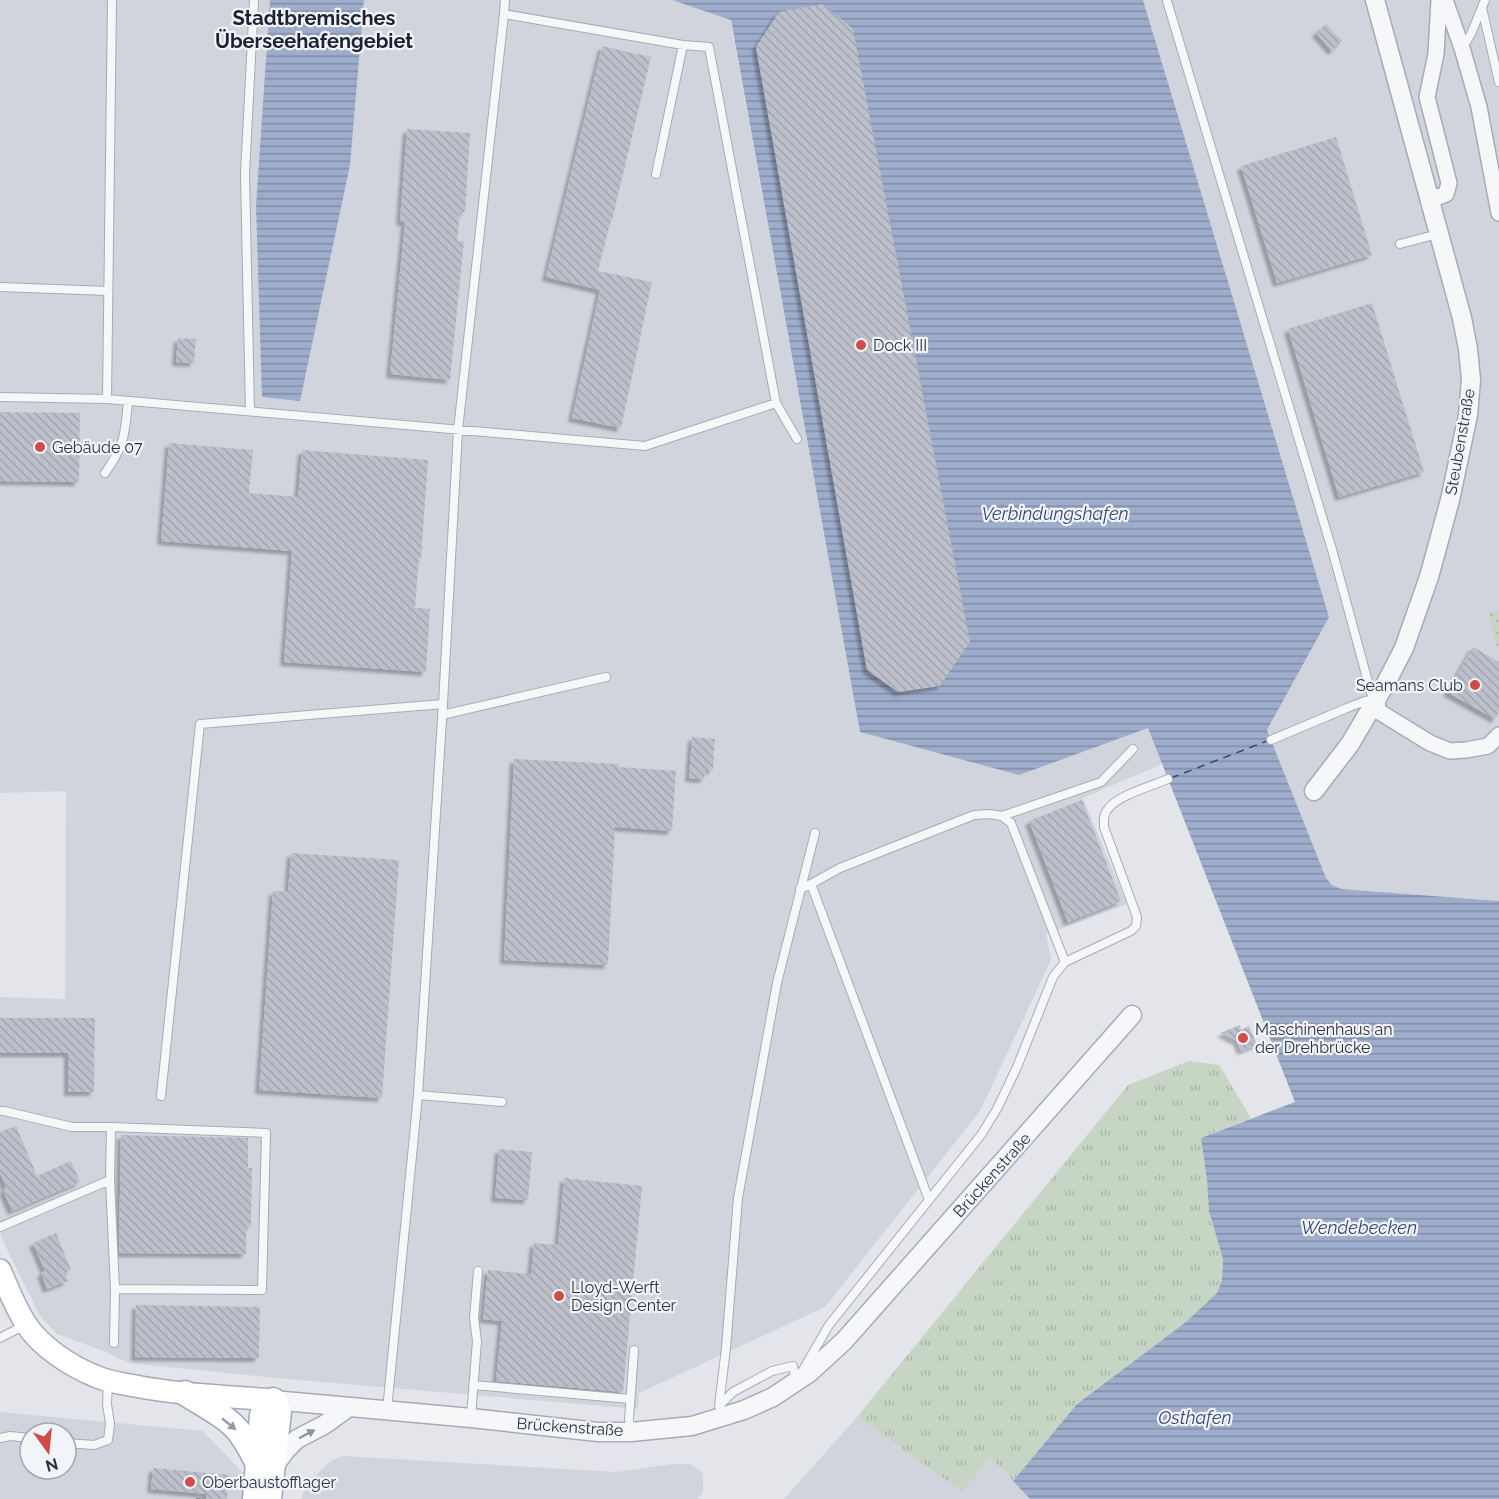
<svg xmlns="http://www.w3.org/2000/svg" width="1499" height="1499" viewBox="0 0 1499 1499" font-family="Raleway,sans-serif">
  <defs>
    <pattern id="grass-tufts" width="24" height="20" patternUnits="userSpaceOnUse" patternTransform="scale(1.5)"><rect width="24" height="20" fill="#c6d5c4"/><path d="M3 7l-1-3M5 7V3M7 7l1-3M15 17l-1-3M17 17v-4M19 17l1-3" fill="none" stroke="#aab7aa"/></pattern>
    <pattern id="park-dots" width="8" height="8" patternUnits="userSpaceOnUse" patternTransform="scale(1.5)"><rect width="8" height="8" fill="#c6d5c4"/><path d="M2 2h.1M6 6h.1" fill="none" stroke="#aab7aa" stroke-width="1.8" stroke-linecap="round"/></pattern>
    <pattern id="water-rules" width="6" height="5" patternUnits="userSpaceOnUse" patternTransform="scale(1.5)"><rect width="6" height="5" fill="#9eadcb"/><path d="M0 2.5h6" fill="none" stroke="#818da6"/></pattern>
    <pattern id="building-back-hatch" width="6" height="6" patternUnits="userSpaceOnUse" patternTransform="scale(1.5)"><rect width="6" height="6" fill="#bdc0cb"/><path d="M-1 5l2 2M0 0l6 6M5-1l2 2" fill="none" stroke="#a3a5b0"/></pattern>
    <filter id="shadow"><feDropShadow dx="-4" dy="4" stdDeviation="1.5" flood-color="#0004"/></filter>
  </defs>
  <rect width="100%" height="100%" fill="#e3e5eb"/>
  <!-- built -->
  <path fill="#d1d4dd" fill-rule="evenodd" d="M0,0H672L730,19L860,732L1019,775L1148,727L1162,764L1083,798L1127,904L1046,934L1051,960L980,1111L825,1307L639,1393L638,1409L275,1378L129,1363L101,1350L57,1334L40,1316L3,1241L0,1232V997L65,999L66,791L0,793Z
    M1143,0H1499V901L1341,889L1332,885L1326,878L1267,730L1328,617Z
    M0,1412L203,1431L245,1475L243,1499H0ZM30,1433H66V1469H30Z
    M857,1417L963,1492L990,1457L1030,1499H784Z
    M343,1456L617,1472L673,1464H690L703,1473V1493L697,1499H302V1494L320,1471L331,1461Z"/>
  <!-- grass -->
  <path fill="url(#grass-tufts)" d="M1189,1061L1219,1065L1251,1118L1201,1138L1207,1180L1209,1211L1223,1259L1222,1280L1217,1293L1186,1322L1077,1404L1013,1481L990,1457L963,1492L857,1417L1128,1085Z"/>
  <!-- park -->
  <path fill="url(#park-dots)" d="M1499,610V645L1496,646L1489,612Z"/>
  <!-- water -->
  <path fill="url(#water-rules)" d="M270,0H364L350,165L300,401L262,397L256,206Z
    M672,0H1143L1329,617L1267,730L1326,878L1332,885L1341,889L1499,901V1499H1030L1013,1481L1077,1404L1186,1322L1217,1293L1222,1280L1223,1259L1209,1211L1207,1180L1201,1138L1295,1102L1148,728L1019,775L860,732L731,20Z"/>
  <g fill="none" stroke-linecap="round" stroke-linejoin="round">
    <!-- ferry -->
    <path stroke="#344779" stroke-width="1.5" stroke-dasharray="8 6" stroke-linecap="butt" d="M1171,778L1267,741"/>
  </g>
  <!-- building -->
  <path fill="url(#building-back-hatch)" filter="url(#shadow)" d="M823,4L853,29L970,642L940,686L898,692L867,670L756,47L779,12Z
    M1326,24L1342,41L1332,51L1316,33Z
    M602,46L651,57L612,220H611L598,271L652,282L621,428L572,418L600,290L546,277Z
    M407,129L470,133L465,212H460L457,241H464L450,380L390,374L405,222L400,221Z
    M1336,137L1372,255L1277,283L1241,166Z
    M1372,303L1424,472L1339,497L1288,329Z
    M178,338L196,339L194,363L176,362Z
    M0,412L80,413L79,482L0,481Z
    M169,443L253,450L249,493L298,497L302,450L428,460L421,559L419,558L415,608L430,609L426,672L284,662L292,551L161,541Z
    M1473,647L1499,662V712L1495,719L1447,692Z
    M692,737L715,739L713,770L706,769L704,779L689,778Z
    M514,759L618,764V767L676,771L672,831L615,827L608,965L504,960Z
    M1082,800L1121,901L1068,922L1029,821Z
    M291,853L399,860L382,1098L259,1090L273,891L288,892Z
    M0,1018H95L94,1092H68V1053H0Z
    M1240,1025L1241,1030L1249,1026L1257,1045L1241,1051L1237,1041L1221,1033Z
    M16,1126L37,1176L71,1161L80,1182L12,1211L3,1190L6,1188L0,1173V1132Z
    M121,1135L248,1138V1168H252L251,1227H246V1254L119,1253Z
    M499,1149L532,1152L528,1200L495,1198Z
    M564,1178L642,1186L623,1392L496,1381L502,1321L483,1319L488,1270L531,1274L534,1243L558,1245Z
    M56,1233L71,1270L64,1273L68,1281L47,1289L41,1273L45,1271L33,1243Z
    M136,1305L260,1307L259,1358L135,1357Z
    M153,1468L229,1475L227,1499H206V1494L151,1489Z"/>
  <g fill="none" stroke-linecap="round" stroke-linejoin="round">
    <defs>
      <path id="service" d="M1167,1L1333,553L1371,693L1377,700
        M1482,8L1499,82
        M504,14L505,0
        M1463,47L1471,34L1485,0
        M656,174L683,45
        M1400,244L1438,234
        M0,287L108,291
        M0,397L107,399L645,446L776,403L797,439
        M107,399L112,0
        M250,411L245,174L254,0
        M105,473C125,445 125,434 128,401
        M442,715L606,677
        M1271,740L1347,708L1365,701L1372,700
        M1002,816L1011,823L1065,962
        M811,884L929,1200
        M800,889L811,884L840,868L974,815L989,814L1002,816L1101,782L1133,749
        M418,1095L502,1102
        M161,1096L200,724L443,704
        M0,1111H4L72,1127H111L266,1133L262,1290L115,1289
        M111,1127L110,1180L115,1289L114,1343
        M0,1227L110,1180
        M0,1338L25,1325
        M803,1370L829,1325L981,1135L997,1109L1017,1067L1053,977L1065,962L1131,931L1136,926L1137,917L1104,827C1104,820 1103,815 1108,809C1118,795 1152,786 1168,779
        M473,1385L630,1399
        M719,1406L726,1348L738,1198L777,983L815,833
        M719,1406L733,1392L772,1371L793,1366L796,1380
        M387,1410L418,1095L443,704L458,430L504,14L683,45L709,47L776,403
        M471,1417L477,1341L474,1318L478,1271
        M631,1432L629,1419L634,1350
        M0,1438L10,1436L30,1438
        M66,1443L94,1445L108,1440L110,1424L107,1404L108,1382"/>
      <path id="minor" d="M1445,0L1462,48L1479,107L1499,213
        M1430,200L1446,194L1449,183L1427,97L1436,54L1439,0
        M1377,700L1378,711L1430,743L1450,751L1466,750L1488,746L1499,735"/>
      <path id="tertiary" d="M1314,791L1350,744L1386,683L1404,648L1429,577L1450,500L1468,415L1471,380L1468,349L1462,318L1375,0
        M273,1400L471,1418L598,1432H631L692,1426L744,1410L773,1397L809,1373L844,1341L1132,1015
        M273,1468L285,1451L297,1439L324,1425L349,1407"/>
      <path id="secondary" d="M0,1270C8,1288 15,1307 26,1324C40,1346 70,1366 95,1376C107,1382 121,1383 135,1386C180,1395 227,1396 273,1400"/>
      <path id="primary" d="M185,1393C203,1405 227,1416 240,1433C248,1444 254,1455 259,1467
        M255,1499L262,1415L273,1400L279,1412L269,1499"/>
    </defs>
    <!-- service casing -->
    <use href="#service" stroke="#a8abb6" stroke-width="10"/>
    <!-- minor casing -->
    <use href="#minor" stroke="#a8abb6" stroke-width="18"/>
    <!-- tertiary casing -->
    <use href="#tertiary" stroke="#a8abb6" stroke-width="21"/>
    <!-- secondary casing -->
    <use href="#secondary" stroke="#a8abb6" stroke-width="24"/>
    <!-- primary casing -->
    <use href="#primary" stroke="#a2a7b7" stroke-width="27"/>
    <!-- service -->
    <use href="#service" stroke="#f6f7f9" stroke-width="8"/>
    <!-- minor -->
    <use href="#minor" stroke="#f6f7f9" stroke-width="15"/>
    <!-- tertiary -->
    <use href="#tertiary" stroke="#f6f7f9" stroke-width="18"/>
    <!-- secondary -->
    <use href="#secondary" stroke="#fff" stroke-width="21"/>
    <!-- primary -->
    <use href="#primary" stroke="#fff" stroke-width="24"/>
    <!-- rail -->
    <path stroke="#7c8295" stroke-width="4.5" stroke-dasharray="3 6" stroke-linecap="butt" d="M198,1499V1498"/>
  </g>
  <!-- one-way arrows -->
  <defs><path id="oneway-solid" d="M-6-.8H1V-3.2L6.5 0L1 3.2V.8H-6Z" transform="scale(1.5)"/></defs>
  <use fill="#9598a2" href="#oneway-solid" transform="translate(229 1424) rotate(39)"/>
  <use fill="#90949e" href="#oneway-solid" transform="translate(307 1434) rotate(-28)"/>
  <!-- markers -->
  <g fill="#d04b49" stroke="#f3f4f8" stroke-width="2">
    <circle cx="861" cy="345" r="6"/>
    <circle cx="40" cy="447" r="6"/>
    <circle cx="1475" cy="685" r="6"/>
    <circle cx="1243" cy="1038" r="6"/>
    <circle cx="559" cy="1296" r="6"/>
    <circle cx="190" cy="1482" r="6"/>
  </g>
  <g text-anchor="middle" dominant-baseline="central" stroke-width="4.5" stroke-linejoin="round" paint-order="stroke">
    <!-- poi labels -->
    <g font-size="16" fill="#2b3044" stroke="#f3f4f8" text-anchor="start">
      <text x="873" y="345">Dock III</text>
      <text x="52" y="447">Gebäude 07</text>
      <text x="1463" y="685" text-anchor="end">Seamans Club</text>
      <text x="1255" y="1029">Maschinenhaus an<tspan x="1255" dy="18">der Drehbrücke</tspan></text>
      <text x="571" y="1287">Lloyd-Werft<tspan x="571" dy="18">Design Center</tspan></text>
      <text x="202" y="1482">Oberbaustofflager</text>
    </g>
    <!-- street labels -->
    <g font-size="16" fill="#2b3044" stroke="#f3f4f8">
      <text transform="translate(1460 442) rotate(-80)">Steubenstraße</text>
      <text transform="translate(992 1175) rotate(-48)">Brückenstraße</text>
      <text transform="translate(570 1427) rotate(4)">Brückenstraße</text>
    </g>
    <!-- water labels -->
    <g font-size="18" font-style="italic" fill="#344779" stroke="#f3f4f8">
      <text x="1055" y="513">Verbindungshafen</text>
      <text x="1359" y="1227">Wendebecken</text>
      <text x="1195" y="1417">Osthafen</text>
    </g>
    <!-- quarter labels -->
    <g font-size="20" font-weight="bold" fill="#1d2135" stroke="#f3f4f8">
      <text x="314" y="18">Stadtbremisches<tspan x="314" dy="23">Überseehafengebiet</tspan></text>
    </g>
  </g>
  <!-- north arrow -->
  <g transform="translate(48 1451) rotate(165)"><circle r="28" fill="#f3f4f8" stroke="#a3a6b0" stroke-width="1.5"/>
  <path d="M0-4.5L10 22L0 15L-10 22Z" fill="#d04b49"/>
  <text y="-9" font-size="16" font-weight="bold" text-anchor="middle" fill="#2b3044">N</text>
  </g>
</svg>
